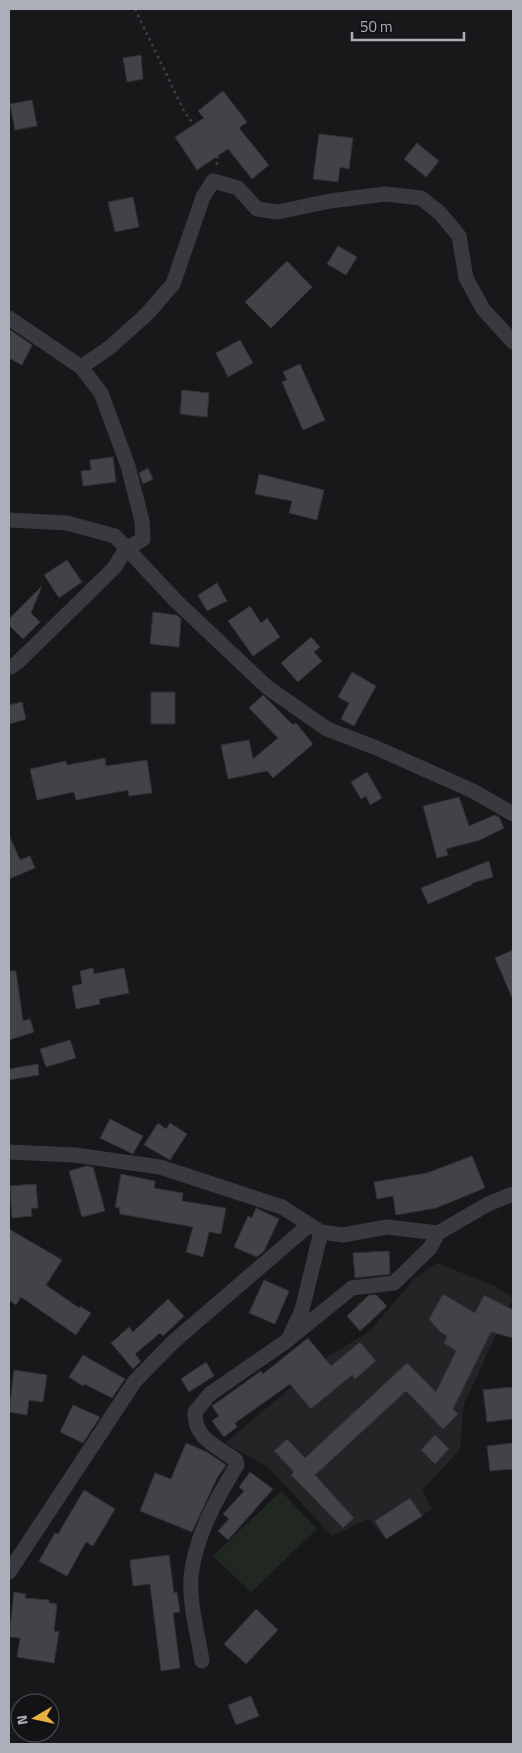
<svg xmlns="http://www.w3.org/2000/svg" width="522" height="1753" viewBox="0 0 522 1753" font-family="'Titillium Web',sans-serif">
  <rect width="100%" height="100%" fill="#18181a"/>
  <!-- built -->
  <path fill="#242427" d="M437,1263L495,1286L513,1298L464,1404L460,1450L422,1490L432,1509L386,1539L368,1519L332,1536L269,1468L225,1443L329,1356L370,1331L414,1279Z"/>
  <!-- green -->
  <path fill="#202821" d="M281,1491L317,1529L251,1592L213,1556Z"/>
  <!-- building -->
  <path fill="#424347" stroke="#323236" d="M141,55L143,79L127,82L123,58Z
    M223,91L247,122L239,128L269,165L252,179L228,149L197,170L175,137L204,118L198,111Z
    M32,100L37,126L15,130L10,104Z
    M319,134L353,138L349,169L340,167L338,182L313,179Z
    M417,143L439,161L426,177L404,159Z
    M133,197L139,227L115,232L108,202Z
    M338,246L357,257L346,275L327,264Z
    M287,261L312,287L271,328L245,302Z
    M9,329L32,345L22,365L9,358Z
    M240,340L253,363L228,377L216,353Z
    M300,364L325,420L303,430L282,382L287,380L283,372Z
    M182,390L209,393L207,417L180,414Z
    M113,457L116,482L83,486L81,471L91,470L90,460Z
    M148,468L153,479L143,484L139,473Z
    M259,474L324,490L317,520L289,513L292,501L255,494Z
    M67,560L82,582L59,598L44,575Z
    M217,583L227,601L207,611L198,595Z
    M42,586L31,613L40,622L23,639L9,625V619Z
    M250,606L261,623L267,618L280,637L253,656L228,621Z
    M153,612L177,615L181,619L179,647L150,644Z
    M311,637L320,647L314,652L322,661L298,682L281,663Z
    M352,672L376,686L354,726L341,719L349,703L338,697Z
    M151,692H175V724H151Z
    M263,695L293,725L296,723L313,744L273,778L267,771L228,779L221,745L249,740L253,759L278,738L249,708Z
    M22,702L26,719L9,724V705Z
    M105,758L106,766L147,760L152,793L129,796L128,790L76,800L74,792L37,800L30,769L66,761L67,765Z
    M367,772L382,798L370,805L366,796L361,799L351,782Z
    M459,797L469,826L495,815L499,817L504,828L480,840L446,849L448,855L437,858L423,806Z
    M9,835L20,860L30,856L35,868L9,879Z
    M489,861L493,877L472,883V885L428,904L421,888Z
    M513,950V1000L495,958Z
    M93,968L94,974L124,968L129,993L99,999L100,1004L76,1009L72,986L82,984L80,971Z
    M9,971H16L23,1021L30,1019L34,1032L9,1040Z
    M70,1040L76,1058L46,1067L40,1049Z
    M38,1064L39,1075L9,1080V1069Z
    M110,1119L143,1136L133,1154L100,1138Z
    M158,1123L166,1129L170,1123L187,1134L170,1160L144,1145Z
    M472,1156L485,1188L436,1208L396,1215L393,1196L377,1199L374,1182L427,1173Z
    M86,1166L93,1167L105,1211L82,1217L69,1171Z
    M121,1174L155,1181L154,1188L183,1193L182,1201L226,1208L221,1234L209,1232L203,1257L186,1252L193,1227L120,1214L119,1207L115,1208Z
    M36,1184L38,1208H31L32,1216L12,1218L10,1186Z
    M256,1208L279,1219L264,1251L257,1257L234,1247L248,1216L252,1218Z
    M9,1229L62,1260L46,1285L79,1308L80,1306L91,1313L76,1335L21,1297L16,1305L9,1300Z
    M389,1251L390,1274L355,1278L353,1253Z
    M264,1280L289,1291L275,1324L249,1313Z
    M443,1294L475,1313L484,1295L513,1310V1338L491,1332L453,1409L458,1414L443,1429L406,1391L315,1475L354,1518L343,1528L291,1475L294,1472L274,1451L287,1439L305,1458L407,1363L436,1392L456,1351L444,1343L447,1336L440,1332L429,1319Z
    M369,1295H376L387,1306L360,1331L347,1316Z
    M168,1299L184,1316L163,1336L160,1333L135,1354L141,1361L133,1369L111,1343L129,1327L133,1332Z
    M308,1338L331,1366L360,1342L376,1361L355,1379L352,1375L311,1409L290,1384L235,1423L237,1427L224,1437L212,1421L219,1416L212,1406L261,1371L263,1374Z
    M83,1355L125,1379L112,1398L84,1384L83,1386L69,1377Z
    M206,1362L214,1376L189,1392L181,1379Z
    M14,1370L47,1375L43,1402L29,1400L27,1415L9,1412Z
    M513,1387V1419L487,1422L483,1390Z
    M73,1405L100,1417L83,1443L60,1432Z
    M435,1435L449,1449L435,1464L421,1450Z
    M186,1443L207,1452L226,1465L217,1478L192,1532L140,1511L155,1473L171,1479Z
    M513,1443V1469L490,1471L487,1446Z
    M250,1472L273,1489L228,1540L218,1531L229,1519L223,1514L244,1491L239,1487Z
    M84,1490L115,1509L93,1546L86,1542L67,1576L39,1561L55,1533L58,1534Z
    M410,1498L422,1516L386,1539L375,1521Z
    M169,1555L174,1593L177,1592L180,1612L173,1613L180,1668L161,1671L150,1584L133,1586L130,1560Z
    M14,1592L26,1594L25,1598L49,1600V1603L57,1604L54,1631L59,1632L54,1663L17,1657L20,1638L9,1637Z
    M256,1609L278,1630L246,1664L224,1644Z
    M251,1696L259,1716L236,1725L228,1705Z"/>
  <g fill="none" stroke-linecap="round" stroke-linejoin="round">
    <!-- path -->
    <path stroke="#3f4146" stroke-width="2.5" stroke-dasharray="2.5 4" stroke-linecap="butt" d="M135,9L184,111L218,158L216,167"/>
    <!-- minor -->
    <path stroke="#393a3f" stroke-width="15" d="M9,318L81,367L101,393L128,466L142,521L143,539L126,549L114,568L17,663L9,668
      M81,367L109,348L147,314L173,284L203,197L213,181L238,188L257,209L278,212L330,201L385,194L421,198L440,213L459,236L466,278L483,309L513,342
      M9,520L67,523L115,536L176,601L267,687L327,729L379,749L473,791L513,814
      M9,1152L75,1155L160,1167L282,1207L321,1232L343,1235L387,1227L438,1233L488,1204L513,1194
      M290,1338L352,1288L394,1283L430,1248L438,1233
      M9,1572L135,1381L173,1342L309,1225
      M202,1661C198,1634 189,1604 191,1577C195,1537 216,1499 237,1465L236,1460C218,1447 194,1439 195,1412L210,1394L288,1340L302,1310L321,1232"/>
  </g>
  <!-- border -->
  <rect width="522" height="1753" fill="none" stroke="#abafb9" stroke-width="20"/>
  <!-- north arrow -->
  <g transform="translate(35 1718) rotate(261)"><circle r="24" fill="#131315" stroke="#505157"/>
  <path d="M0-4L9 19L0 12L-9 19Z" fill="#e7b242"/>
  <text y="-8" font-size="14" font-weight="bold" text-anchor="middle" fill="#abafb9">N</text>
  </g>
  <!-- scale -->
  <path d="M352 32v8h112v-8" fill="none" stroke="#abafb9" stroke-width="2.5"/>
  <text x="360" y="32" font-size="15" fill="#abafb9" stroke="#131315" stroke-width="4" paint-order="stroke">50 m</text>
</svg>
